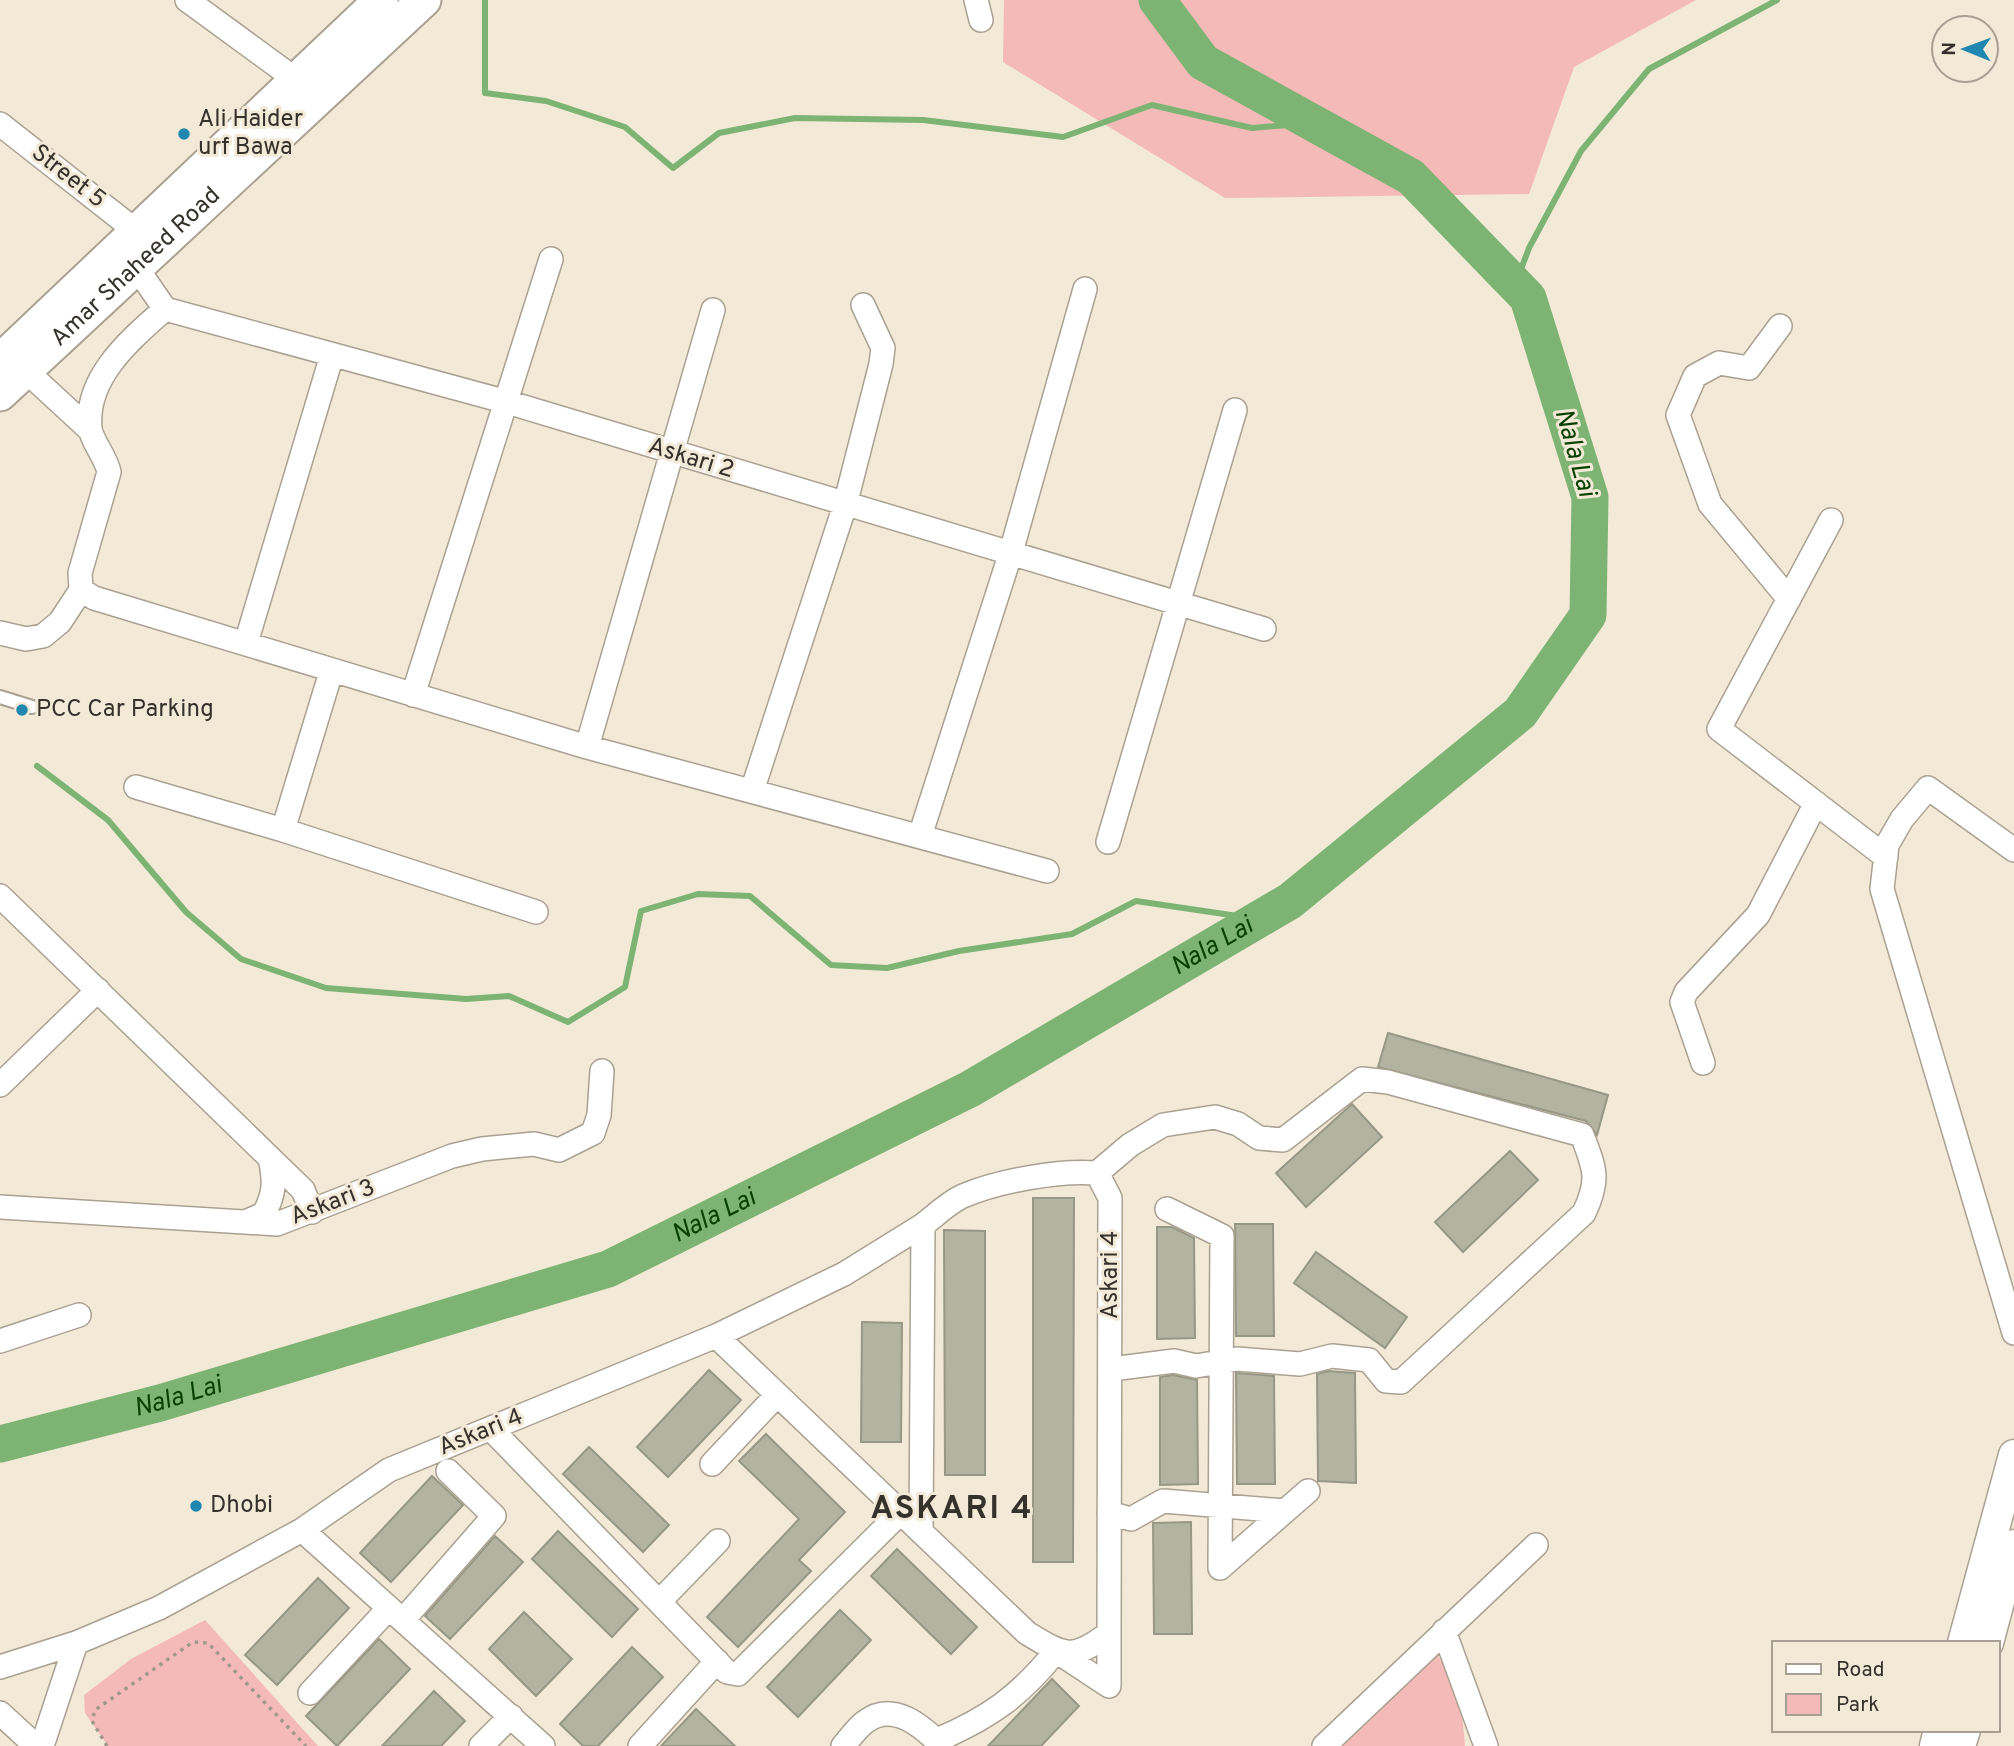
<svg xmlns="http://www.w3.org/2000/svg" width="2014" height="1746" viewBox="0 0 2014 1746" font-family="Overpass,sans-serif">
  <rect width="100%" height="100%" fill="#f3e9d7"/>
  <!-- green -->
  <path fill="#f4bab7" d="M1004,0H1696L1574,67L1529,194L1225,198L1003,62Z
    M205,1620L318,1746H108L85,1713L84,1695L131,1659Z
    M1437,1653L1461,1701L1465,1746H1342Z"/>
  <g fill="none" stroke-linecap="round" stroke-linejoin="round">
    <!-- stream -->
    <path stroke="#7db474" stroke-width="6" d="M485,0V93L546,101L625,127L673,168L719,133L795,118L923,120L1063,137L1152,105L1252,128L1313,123
      M1515,285L1529,248L1581,151L1649,69L1777,0
      M37,766L108,820L186,912L241,959L326,988L466,999L509,996L568,1022L625,987L641,911L698,894L750,896L831,965L887,968L959,951L1072,934L1136,901L1258,919"/>
    <!-- river -->
    <path stroke="#7db474" stroke-width="37" id="s1" d="M0,1444L160,1403L608,1269L970,1089L1290,901L1520,713L1588,615L1590,497L1528,298L1411,177L1203,62L1157,0"/>
  </g>
  <!-- building -->
  <path fill="#b2b3a1" stroke="#969886" stroke-width="2" d="M1388,1033L1608,1095L1597,1135L1586,1121L1378,1067Z
    M1352,1104L1382,1137L1306,1207L1276,1173Z
    M1510,1151L1538,1180L1463,1252L1435,1222Z
    M1033,1198H1074L1073,1562H1033Z
    M1235,1224H1273L1274,1336H1236Z
    M1157,1227H1172L1194,1238L1195,1338L1157,1339Z
    M944,1230L985,1231V1475H945Z
    M1316,1252L1407,1317L1385,1348L1294,1283Z
    M862,1322L902,1323L901,1442H861Z
    M709,1370L741,1400L668,1477L637,1447Z
    M1328,1371L1355,1373L1356,1483L1318,1481L1317,1374Z
    M1236,1373L1274,1376L1275,1484H1237Z
    M1173,1375L1197,1380L1198,1484L1160,1485V1377Z
    M766,1434L845,1512L799,1560L811,1571L738,1647L707,1617L799,1519L739,1461Z
    M589,1447L669,1525L643,1552L563,1474Z
    M432,1476L463,1505L391,1582L360,1553Z
    M1191,1522L1192,1634H1154L1153,1523Z
    M558,1531L638,1609L612,1637L532,1559Z
    M495,1536L523,1562L450,1639L425,1616Z
    M897,1549L977,1627L951,1654L871,1576Z
    M318,1578L349,1608L277,1685L245,1655Z
    M840,1610L871,1640L798,1717L767,1687Z
    M524,1612L572,1659L536,1696L489,1649Z
    M379,1639L410,1669L337,1746L306,1716Z
    M632,1647L663,1677L598,1746H583L560,1724Z
    M1052,1679L1079,1706L1041,1746H988Z
    M434,1691L465,1721L441,1746H382Z
    M696,1709L735,1746H661Z"/>
  <g fill="none" stroke-linecap="round" stroke-linejoin="round">
    <defs>
      <path id="service" d="M0,697L32,707"/>
      <path id="minor" d="M187,0L295,79
        M976,0L981,20
        M0,124L136,231
        M136,267L165,309L507,402L1264,629
        M1780,326L1749,368L1719,363L1695,376L1678,415L1710,504L1789,599
        M25,370L90,430
        M1831,520L1719,729L1886,857
        M81,590L94,598L587,747L1047,871
        M0,633L26,639L43,636L60,622L81,590L80,573L109,472C106,457 91,440 90,428C85,377 131,339 165,309
        M246,643L332,355
        M413,695L551,259
        M587,747L713,310
        M136,787L283,830L536,912
        M752,791L845,505L881,364L883,348L863,305
        M283,830L331,672
        M920,836L1011,552L1085,289
        M1108,842L1235,410
        M2014,850L1928,788L1902,819L1887,845L1882,889L2014,1333
        M0,896L303,1190L312,1212
        M1703,1063L1682,1002L1686,992L1758,915L1816,803
        M0,1085L98,990
        M1097,1173L1130,1145L1163,1125L1215,1117L1238,1124L1259,1138L1283,1140L1362,1079L1388,1082L1582,1135C1595,1169 1600,1179 1584,1213L1401,1382L1386,1381L1369,1360L1332,1356L1300,1364L1237,1359L1196,1366L1174,1361L1112,1369
        M0,1207L277,1224L452,1156L482,1149L534,1144L559,1150L593,1133L599,1115L602,1071
        M1167,1209L1222,1236L1220,1568L1308,1491
        M245,1222L264,1214C275,1193 275,1181 270,1158
        M716,1336L844,1274L923,1225
        M0,1341L79,1315
        M491,1429L727,1672L738,1674L900,1513
        M712,1464L776,1396
        M1109,1513L1131,1519L1163,1501L1285,1511
        M302,1530L543,1746
        M659,1602L718,1541
        M403,1620L494,1516L448,1471
        M1444,1631L1486,1746
        M0,1667L76,1643L159,1608L302,1530L389,1470L716,1336L1027,1633C1065,1656 1072,1661 1109,1633L1110,1198L1097,1173C1059,1170 998,1181 963,1196C949,1202 935,1216 923,1225L921,1532
        M310,1693L389,1608
        M0,1713L36,1746
        M937,1740C989,1718 1020,1696 1056,1651L1109,1686V1633
        M42,1746L76,1643
        M481,1746L511,1716
        M640,1746L717,1661
        M843,1746C850,1738 857,1728 865,1722C893,1700 923,1727 942,1746
        M1324,1746L1536,1545"/>
      <path id="tertiary" d="M1963,1643L2014,1455
        M1988,1643L2014,1545
        M1935,1746L1939,1730
        M1960,1746L1965,1730"/>
      <g id="secondary">
        <path d="M0,361L381,0"/>
        <path id="s2" d="M0,394L424,0"/>
      </g>
    </defs>
    <!-- service casing -->
    <use href="#service" stroke="#aaa191" stroke-width="16"/>
    <!-- minor casing -->
    <use href="#minor" stroke="#aaa191" stroke-width="26"/>
    <!-- tertiary casing -->
    <use href="#tertiary" stroke="#aaa191" stroke-width="33"/>
    <!-- secondary casing -->
    <use href="#secondary" stroke="#aaa191" stroke-width="37"/>
    <!-- path -->
    <path stroke="#a0998c" stroke-width="3.5" stroke-dasharray="3.5 5" stroke-linecap="butt" d="M107,1746L92,1721L95,1710L193,1642L208,1643L306,1746"/>
    <!-- service -->
    <use href="#service" stroke="#fff" stroke-width="12"/>
    <!-- minor -->
    <use href="#minor" stroke="#fff" stroke-width="23"/>
    <!-- tertiary -->
    <use href="#tertiary" stroke="#fff" stroke-width="30"/>
    <!-- secondary -->
    <use href="#secondary" stroke="#fff" stroke-width="33"/>
  </g>
  <!-- markers -->
  <g fill="#2088b0" stroke="#f3e9d7" stroke-width="2.5">
    <circle cx="184" cy="134" r="7"/>
    <circle cx="22" cy="710" r="7"/>
    <circle cx="196" cy="1506" r="7"/>
  </g>
  <g text-anchor="middle" dominant-baseline="central" stroke-width="6" stroke-linejoin="round" paint-order="stroke">
    <!-- poi labels -->
    <g font-size="24" fill="#35312b" stroke="#f3e9d7" text-anchor="start">
      <text x="198" y="120">Ali Haider<tspan x="198" dy="28">urf Bawa</tspan></text>
      <text x="36" y="710">PCC Car Parking</text>
      <text x="210" y="1506">Dhobi</text>
    </g>
    <!-- street labels -->
    <g font-size="24" fill="#35312b" stroke="#f3e9d7">
      <text transform="translate(68 177) rotate(38)">Street 5</text>
      <text stroke="none"><textPath href="#s2" startOffset="186">Amar Shaheed Road</textPath></text>
      <text transform="translate(691 459) rotate(17)">Askari 2</text>
      <text transform="translate(333 1203) rotate(-21)">Askari 3</text>
      <text transform="translate(1111 1275) rotate(-90)">Askari 4</text>
      <text transform="translate(481 1433) rotate(-22)">Askari 4</text>
    </g>
    <!-- water labels -->
    <g font-size="26" font-style="italic" fill="#074100" stroke="#f3e9d7">
      <text transform="translate(1574 453) rotate(74)">Nala Lai</text>
      <text stroke="none"><textPath href="#s1" startOffset="1318">Nala Lai</textPath></text>
      <text stroke="none"><textPath href="#s1" startOffset="751">Nala Lai</textPath></text>
      <text stroke="none"><textPath href="#s1" startOffset="184">Nala Lai</textPath></text>
    </g>
    <!-- district labels -->
    <g font-size="32" font-weight="bold" letter-spacing="2" fill="#35312b" stroke="#f3e9d7">
      <text x="952" y="1510">ASKARI 4</text>
    </g>
  </g>
  <!-- legend -->
  <rect x="1772" y="1641" width="228" height="91" fill="#f3e9d7" stroke="#a79f92" stroke-width="2"/>
  <rect x="1786" y="1664" width="35" height="10" fill="#ffffff" stroke="#a79f92" stroke-width="2"/>
  <text x="1836" y="1676" font-size="21" fill="#35312b">Road</text>
  <rect x="1786" y="1694" width="35" height="21" fill="#f4bab7" stroke="#a79f92" stroke-width="2"/>
  <text x="1836" y="1711" font-size="21" fill="#35312b">Park</text>
  <!-- north arrow -->
  <g transform="translate(1965 49) rotate(271)"><circle r="33" fill="#f3e9d7" stroke="#a79f92" stroke-width="2"/>
  <path d="M0-5L12 26L0 18L-12 26Z" fill="#2088b0"/>
  <text y="-10" font-size="19" font-weight="bold" text-anchor="middle" fill="#35312b">N</text>
  </g>
</svg>
